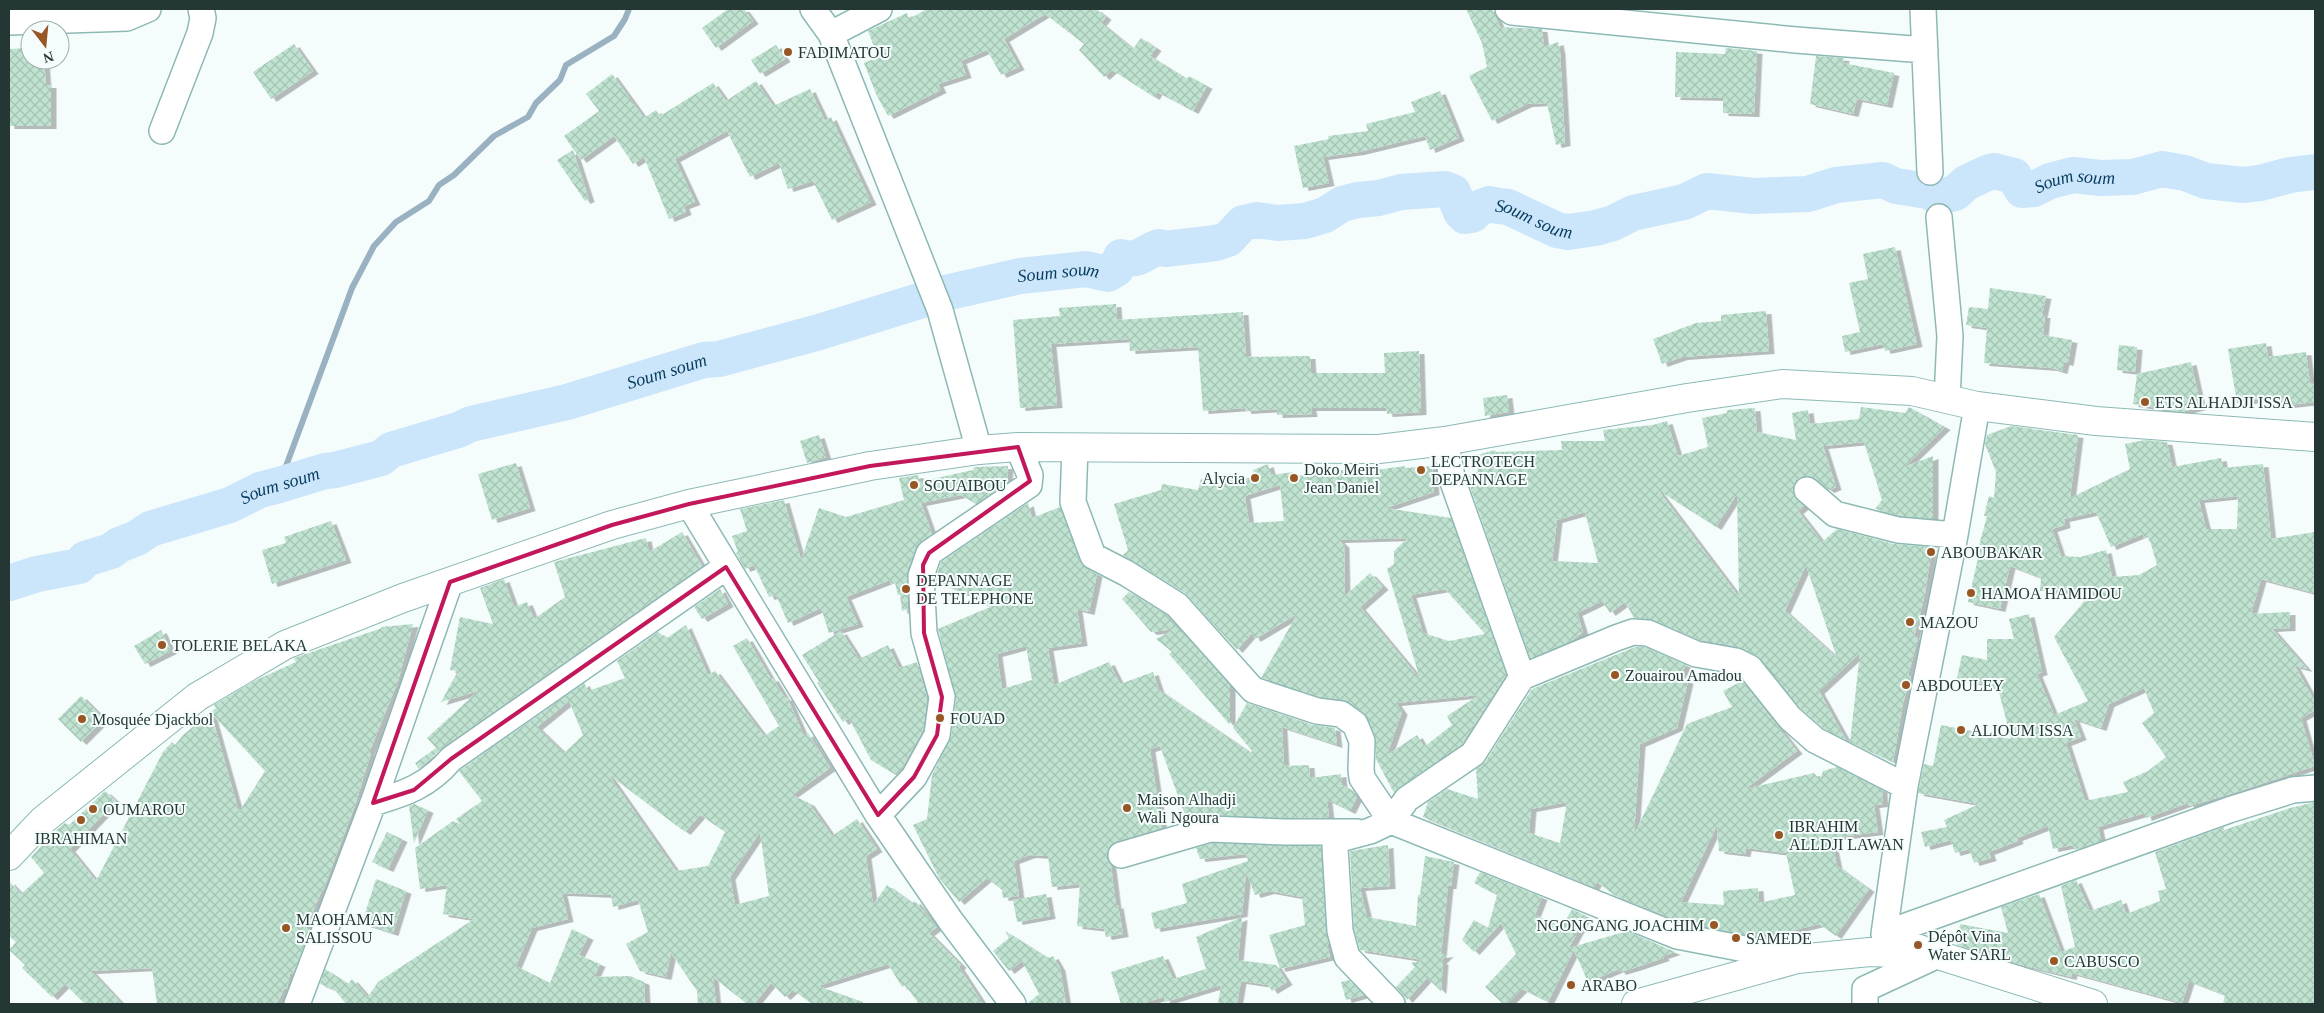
<svg xmlns="http://www.w3.org/2000/svg" width="2324" height="1013" viewBox="0 0 2324 1013" font-family="'Times New Roman',serif">
  <defs>
    <pattern id="building-cross-hatch" width="8" height="8" patternUnits="userSpaceOnUse" patternTransform="scale(1.25)"><rect width="8" height="8" fill="#bfe3d0"/><path d="M0 0l8 8M0 8l8-8" fill="none" stroke="#a4c3b3"/></pattern>
    <filter id="shadow"><feDropShadow dx="5.5" dy="3" stdDeviation="0" flood-color="#0004"/></filter>
  </defs>
  <rect width="100%" height="100%" fill="#f4fdfc"/>
  <g fill="none" stroke-linecap="round" stroke-linejoin="round">
    <!-- stream -->
    <path stroke="#99b1c0" stroke-width="6" d="M279,485L352,288L374,246L396,222L429,201L439,185L454,175L494,136L528,117L536,103L560,80L566,65L614,36L625,19L629,9"/>
    <!-- river -->
    <path stroke="#cbe5fb" stroke-width="36" id="s1" d="M9,583L37,574L79,566L85,559L111,551L119,545L137,538L150,529L230,505L260,490L279,485L325,471L335,470L381,458L391,450L458,430L471,424L567,402L704,360L719,359L816,333L945,293L1020,276L1086,269L1108,274L1116,269L1121,257C1142,262 1142,252 1159,247L1165,249L1216,243L1228,239L1243,223L1257,220L1278,223L1305,221L1325,215L1342,204L1358,200L1379,198L1401,192L1445,189L1453,192L1461,212L1465,216L1472,215L1481,207L1489,204L1499,206L1508,207L1557,230L1568,232L1596,228L1613,223L1633,213L1684,202L1707,191L1753,196L1808,194L1836,185L1883,180L1896,186L1927,191L1937,196H1943L1955,193L1966,183L1987,173L1994,171L2014,176L2022,190L2034,189L2050,181L2073,175L2101,178L2133,177L2162,169L2185,173L2206,181L2243,185L2260,183L2290,175L2315,172"/>
  </g>
  <!-- building -->
  <path fill="url(#building-cross-hatch)" fill-rule="evenodd" filter="url(#shadow)" d="M728,9H744L753,21L716,48L702,28Z
    M927,9H1096L1106,17L1101,23L1133,49L1141,38L1156,48L1150,56L1187,79L1189,76L1207,86L1193,111L1157,92L1154,97L1112,70L1104,77L1079,50L1084,44L1045,14L1004,39L1019,67L1001,75L987,50L961,61L966,75L938,84L941,90L888,116L876,94L864,63L878,57L868,31L907,13L909,19Z
    M1466,9H1492L1500,27L1542,29L1544,47L1558,42L1560,52L1565,143L1556,145L1547,103L1527,104L1492,121L1469,76L1487,67L1482,43Z
    M294,44L313,71L271,99L253,72Z
    M776,45L785,59L760,74L751,60Z
    M30,48V60H44L46,85H51V126H9V49Z
    M1726,48L1757,51L1754,114L1723,113V98L1675,97L1676,52L1725,54Z
    M1816,56L1844,58L1843,63L1894,73L1887,105L1857,99L1853,114L1810,104Z
    M612,74L644,118L656,110L660,116L713,83L726,101L756,81L773,106L810,89L825,121L831,117L871,202L832,220L813,181L788,189L779,163L750,177L727,131L675,159L695,202L684,206L686,212L669,219L644,157L633,164L614,136L581,160L564,136L599,111L586,94Z
    M1440,91L1459,138L1430,150L1425,136L1359,152L1323,157L1329,183L1303,188L1294,146L1329,139L1328,136L1368,131L1366,124L1415,112L1411,102Z
    M573,150L589,199L585,201L557,160Z
    M1895,247L1917,344L1885,351L1883,344L1845,352L1842,336L1860,332L1849,283L1868,279L1863,254Z
    M1990,288L2046,296L2042,315H2045L2043,335L2072,340L2068,363L2064,362L2062,371L2052,368L1984,363L1987,328L1966,325L1969,307L1988,309Z
    M1116,304L1117,320L1243,312L1246,357L1310,356L1311,373H1385L1384,353L1419,351L1421,412L1387,414L1386,408H1311L1312,414L1277,415V409L1246,411L1245,408L1203,411L1198,347L1130,351L1129,339L1051,344L1057,405L1020,408L1013,320L1060,316L1059,308Z
    M1766,311L1769,351L1682,357L1662,364L1653,339L1696,323L1721,321V315Z
    M2266,343L2268,357L2306,352L2310,384L2315,383V402L2280,406L2279,396L2237,403L2228,349Z
    M2119,345L2137,347L2135,372L2117,370Z
    M2191,362L2201,407L2181,412L2133,404L2137,374Z
    M1507,395L1509,412L1485,416L1483,398Z
    M1861,407L1905,413L1909,407L1945,427L1904,467L1933,456V519L1900,516L1875,509L1882,500L1864,442L1823,446L1836,487L1829,490L1809,476H1803L1796,480L1793,488L1794,495L1804,506L1798,511L1822,542L1837,529L1894,544L1932,547L1925,594L1914,637L1918,638L1908,676L1911,677L1903,703L1893,762L1850,742L1860,653L1819,691L1846,740L1823,728L1800,708L1756,655L1738,647L1700,640L1653,620L1634,618L1625,602L1610,613L1602,601L1577,613L1583,632L1571,641L1530,658L1467,478L1466,476L1478,472L1474,456L1495,450L1496,452L1562,450L1561,441H1605L1603,430L1653,425L1667,421L1678,456L1708,447L1702,418L1727,413V410L1755,408L1757,432L1796,440L1792,413L1808,410L1810,424L1859,419ZM1658,490L1716,527L1737,494L1739,597ZM1585,512L1598,563L1552,561L1557,520ZM1806,565L1837,658L1785,611Z
    M2011,426L2078,435L2070,498L2130,469L2125,444L2145,440L2167,442L2172,467L2221,458L2223,468L2263,464L2271,539L2315,532L2314,593L2261,579L2251,614L2290,612V628L2272,629L2307,669L2295,666L2315,702V710L2301,718L2315,766L2227,795L2189,806L2188,803L2146,818L2145,813L2098,827L2101,841L2075,850L2073,845L2053,849L2048,826L2017,838L2018,841L1989,852L1991,858L1974,863L1969,849L1955,853L1951,840L1925,847L1921,832L1947,827L1944,820L1979,804L1918,793L1924,764L1933,766L1941,725L2011,739L1998,688L1957,678L1962,655L1987,660V639H2014L2009,619L2029,614L2042,672L2037,674L2054,715L2088,701L2054,637L2093,591H2040L2041,578L2010,566L2000,609L1968,602L1979,554L1977,553L1987,516H1984L1989,496L1994,498L1996,472L1985,444L1987,435ZM2238,496L2237,529H2206L2199,500ZM2096,512L2111,547L2143,534L2144,539L2149,537L2157,565L2139,575L2112,577L2106,550L2080,557L2061,556L2052,529L2065,525L2064,519ZM2144,688L2154,713L2142,723L2166,757L2148,771L2123,782L2128,792L2085,801L2066,743L2081,737L2074,719L2101,728L2109,704Z
    M819,435L826,457L807,463L800,441Z
    M516,463L530,508L492,520L478,474Z
    M1268,464L1271,475L1294,472L1295,476L1366,467L1368,471L1405,466V468L1432,466L1434,492L1386,508L1451,518L1506,675L1462,744L1394,793L1376,759L1375,736L1363,712L1343,700L1320,697L1261,678L1297,614L1255,639L1252,633L1237,650L1185,593L1123,555L1128,550L1114,504L1161,490L1162,484L1198,490L1201,479L1212,483L1255,477L1253,470ZM1280,485L1284,521L1249,523L1245,496ZM1408,538L1394,551V564L1387,569L1420,679L1360,607L1383,587L1370,573L1345,596L1344,545L1339,540ZM1445,589L1485,634L1449,641L1423,633L1411,595ZM1479,695L1447,716L1452,725L1424,747L1417,735L1387,755L1402,712L1396,703Z
    M1008,466L1007,482L976,504L961,495L921,503L932,534L916,548L907,571L908,609L902,611L900,595H898L895,583L891,584L890,580L846,597L858,624L829,633L821,608L788,623L776,595L769,597L754,565L745,569L736,553L738,552L732,536L747,531L740,509L784,500L801,560L819,508L846,517L904,500L899,478L918,475L919,482L973,470L974,467Z
    M1028,503L1032,518L1060,507L1080,561L1086,569L1097,574L1089,612L1077,609L1082,643L1048,648L1054,685L1109,662L1120,684L1153,672L1159,690L1251,753L1252,751L1233,728L1247,703L1313,725L1335,728L1337,745L1282,727L1284,766L1309,765L1310,778L1341,774L1342,785L1354,791L1357,797L1350,811L1327,800L1329,817L1285,818L1211,815L1187,821L1160,746L1150,749L1162,828L1117,841L1110,845L1107,852V859L1111,866L1116,906L1118,905L1123,934L1106,937L1104,929L1077,926L1080,884L1052,887L1048,856L1030,855L1014,861L1019,896L1003,898L1002,890L987,878L959,902L939,878L913,825L927,819L932,775L951,737L956,699L938,629L990,607L973,598L970,591L963,593L936,581V578L941,562ZM1026,646L1032,680L1002,689L997,654Z
    M331,521L346,560L272,584L262,550L286,543L284,537Z
    M682,532L702,566L443,747L419,769L415,763L436,748L427,738L478,691L441,702L458,671L450,670L460,617L493,624L480,588L504,579L514,607L527,602L534,619L565,597L554,562L646,538L649,552Z
    M720,589L728,604L702,619L694,607Z
    M1129,592L1168,616L1230,686V725L1169,654L1172,652L1156,639L1175,629L1151,632L1122,599Z
    M413,624L398,681L369,753H371L355,805L323,890H322L306,928L310,930L293,974L290,973L287,989H284L277,1004H157L152,968L91,971L122,1004H85L65,984L52,997L22,968L25,965L9,950L16,942L9,936V881L21,894L44,873L31,857L53,833L65,823L69,825L105,791L116,801L70,849L96,881L163,752L172,742L175,745L183,735L216,708L214,705L254,681L296,662L294,658L382,628L381,627ZM211,713L265,771L239,812Z
    M686,625L708,675L715,671L764,736L779,726L733,646L747,638L771,679L773,678L785,698L787,697L804,736L808,733L830,768L792,795L809,803L832,836L857,819L877,849L866,856L873,905L887,885L912,903L915,901L937,927L929,933L961,965L959,967L983,1004H919L905,985L902,987L888,964L818,986L863,1002L862,1004H812L793,990L785,997L771,983L754,1004H747L713,977L716,1004H698L697,991L671,953L666,977L640,971L626,944L648,932L638,900L613,907L611,895L562,893L568,919L532,928L516,966L550,983L572,929L588,937L579,955L600,964L594,977L630,976L644,982L645,1003L346,1004L335,990L320,984L325,969L348,984L352,979L368,997L378,982L474,919L443,914L447,885L420,889L415,848L453,821L460,824L456,819L482,801L459,771L584,683L588,691L625,678L617,661L658,632L667,638ZM569,701L583,735L564,753L537,727ZM608,774L685,832L700,815L725,832L708,866L676,871ZM760,832L769,896L735,905L730,877Z
    M161,630L171,651L145,664L134,646Z
    M841,631L859,659L888,645L899,668L917,662L927,698L923,730L902,768L896,775L871,760L849,718L843,722L817,683L819,682L802,655Z
    M1635,647H1645L1686,665L1679,677L1688,681L1677,728L1640,744L1634,835L1687,724L1732,707L1723,691L1742,681L1797,751L1745,789L1814,773L1820,780L1823,771L1837,767L1882,790L1883,804L1874,805L1878,832L1831,838L1837,866L1869,889L1836,936L1819,924L1762,938L1681,922L1614,895L1597,882L1594,887L1423,817L1428,802L1447,789L1478,799L1476,769L1485,762L1532,689ZM1567,802L1560,843L1529,833L1531,809ZM1717,825L1719,851L1745,854L1746,848L1786,853L1795,895L1759,903L1758,888L1723,891L1724,905L1681,902Z
    M81,696L104,719L81,742L58,719Z
    M2315,802V1004H2223L2225,995L2189,981L2182,1003L2072,973L2071,977L2018,964L1957,945L1960,924L2008,933L2001,907L2039,894L2061,952L2075,947L2061,886L2076,880L2090,911L2121,900L2126,914L2160,901L2158,891L2166,889L2155,852L2224,827V830L2290,808Z
    M414,804L428,810L414,843L409,806Z
    M387,832L402,839L388,869L372,862Z
    M1212,843L1321,846L1326,932L1329,944H1327L1330,957L1280,969L1269,935L1305,925L1302,897L1269,891L1255,895L1246,872L1242,914L1155,929L1151,913L1187,903L1182,884L1248,861L1246,854L1200,859L1196,848Z
    M1388,845L1390,886L1360,888L1367,917L1416,926L1418,895H1420L1425,856L1454,862L1451,886H1448L1441,955L1448,954L1441,961L1443,962L1441,991L1427,978L1407,1000L1396,987L1415,967L1411,963L1423,960L1360,950L1354,929L1350,851Z
    M1480,872L1542,897L1535,915L1562,927L1572,909L1586,916L1569,948L1627,931L1675,952L1663,956L1664,958L1634,968L1620,972L1619,969L1588,982L1574,950L1548,1002L1522,989L1507,1004H1503L1485,987L1516,954L1501,923L1474,952L1462,940L1474,920L1488,928L1497,895L1474,883Z
    M376,879L406,891L393,933L362,923Z
    M1046,894L1050,916L1017,922L1013,900Z
    M1242,917L1238,960L1276,965L1287,982L1272,991L1268,985L1241,981L1237,1004H1218L1221,985L1165,1002L1164,997L1140,1004H1121L1111,972L1163,956L1173,979L1206,969L1196,937Z
    M1005,931L1048,958L1053,956L1060,968L1066,1004H1027L1039,994L1022,961L1009,971L993,951L1009,938Z
    M1349,980L1364,995L1346,1000L1341,982Z"/>
  <g fill="none" stroke-linecap="round" stroke-linejoin="round">
    <defs>
      <path id="street" d="M813,9L831,34L940,310L979,450
        M1508,9L1512,12L1796,40L1925,50
        M1923,9L1930,172
        M9,22L127,18L148,9
        M831,34L879,9
        M162,131L200,33L203,18L201,9
        M1939,217L1950,336L1947,399
        M1075,448L1073,502L1093,556L1126,573L1177,605L1253,690L1317,711L1341,714L1355,724L1362,741L1361,769L1362,778L1391,821L1677,936L1797,959
        M1807,490L1835,514L1898,530L1955,535
        M689,504L878,815L950,920L1013,1004
        M1522,677L1616,638L1633,632L1648,633L1696,654L1736,661L1750,668L1790,718L1815,740L1905,786
        M373,803C406,793 428,786 451,759L726,567
        M878,815L914,777L937,735L942,697L924,633L921,576L929,553L1029,485L1030,475L1018,447
        M1121,855L1210,829L1285,832H1357
        M1884,934L2229,810L2293,790L2315,788
        M1931,952L1884,934L1905,786L1955,535L1977,406
        M297,1004L373,803L450,582
        M1392,1004L1347,957L1340,931L1335,847L1340,839L1370,831L1391,821L1407,799L1473,754L1522,677L1453,482L1445,441
        M1865,1004V989L1938,955"/>
      <path id="secondary" d="M1636,1004L1797,959L1870,952L1938,955L2093,1004"/>
      <path id="primary" d="M9,856L42,821L197,697L285,645L403,598L612,525L689,504L870,466L979,450L1018,447L1379,449L1445,441L1687,398L1782,384L1912,391L1977,406L2096,421L2315,437"/>
    </defs>
    <!-- street casing -->
    <use href="#street" stroke="#8db9b5" stroke-width="28"/>
    <!-- secondary casing -->
    <use href="#secondary" stroke="#8db9b5" stroke-width="30"/>
    <!-- primary casing -->
    <use href="#primary" stroke="#8db9b5" stroke-width="30"/>
    <!-- street -->
    <use href="#street" stroke="#fff" stroke-width="25"/>
    <!-- secondary -->
    <use href="#secondary" stroke="#fff" stroke-width="28"/>
    <!-- primary -->
    <use href="#primary" stroke="#fff" stroke-width="28"/>
  </g>
  <!-- marked area -->
  <path fill="none" stroke="#c2185b" stroke-width="4" stroke-linejoin="round" d="M1018,447L1030,481L929,553L923,565L924,633L942,697L937,735L914,777L878,815L726,567L451,759L414,790L373,803L450,582L612,525L689,504L870,466Z"/>
  <!-- markers -->
  <g fill="#985624" stroke="#f4fdfc" stroke-width="2">
    <circle cx="788" cy="52" r="5"/>
    <circle cx="2145" cy="402" r="5"/>
    <circle cx="1421" cy="470" r="5"/>
    <circle cx="1255" cy="478" r="5"/>
    <circle cx="1294" cy="478" r="5"/>
    <circle cx="914" cy="485" r="5"/>
    <circle cx="1931" cy="552" r="5"/>
    <circle cx="906" cy="589" r="5"/>
    <circle cx="1971" cy="593" r="5"/>
    <circle cx="1910" cy="622" r="5"/>
    <circle cx="162" cy="645" r="5"/>
    <circle cx="1615" cy="675" r="5"/>
    <circle cx="1906" cy="685" r="5"/>
    <circle cx="940" cy="718" r="5"/>
    <circle cx="82" cy="719" r="5"/>
    <circle cx="1961" cy="730" r="5"/>
    <circle cx="1127" cy="808" r="5"/>
    <circle cx="93" cy="809" r="5"/>
    <circle cx="81" cy="820" r="5"/>
    <circle cx="1779" cy="835" r="5"/>
    <circle cx="1714" cy="925" r="5"/>
    <circle cx="286" cy="928" r="5"/>
    <circle cx="1736" cy="938" r="5"/>
    <circle cx="1918" cy="945" r="5"/>
    <circle cx="2054" cy="961" r="5"/>
    <circle cx="1571" cy="985" r="5"/>
  </g>
  <g text-anchor="middle" dominant-baseline="central" stroke-width="4" stroke-linejoin="round" paint-order="stroke">
    <!-- poi labels -->
    <g font-size="16" fill="#253735" stroke="#f4fdfc" text-anchor="start">
      <text x="798" y="52">FADIMATOU</text>
      <text x="2155" y="402">ETS ALHADJI ISSA</text>
      <text x="1431" y="461">LECTROTECH<tspan x="1431" dy="18">DEPANNAGE</tspan></text>
      <text x="1304" y="469">Doko Meiri<tspan x="1304" dy="18">Jean Daniel</tspan></text>
      <text x="1245" y="478" text-anchor="end">Alycia</text>
      <text x="924" y="485">SOUAIBOU</text>
      <text x="1941" y="552">ABOUBAKAR</text>
      <text x="916" y="580">DEPANNAGE<tspan x="916" dy="18">DE TELEPHONE</tspan></text>
      <text x="1981" y="593">HAMOA HAMIDOU</text>
      <text x="1920" y="622">MAZOU</text>
      <text x="172" y="645">TOLERIE BELAKA</text>
      <text x="1625" y="675">Zouairou Amadou</text>
      <text x="1916" y="685">ABDOULEY</text>
      <text x="950" y="718">FOUAD</text>
      <text x="92" y="719">Mosquée Djackbol</text>
      <text x="1971" y="730">ALIOUM ISSA</text>
      <text x="1137" y="799">Maison Alhadji<tspan x="1137" dy="18">Wali Ngoura</tspan></text>
      <text x="103" y="809">OUMAROU</text>
      <text x="1789" y="826">IBRAHIM<tspan x="1789" dy="18">ALLDJI LAWAN</tspan></text>
      <text x="81" y="838" text-anchor="middle">IBRAHIMAN</text>
      <text x="296" y="919">MAOHAMAN<tspan x="296" dy="18">SALISSOU</tspan></text>
      <text x="1704" y="925" text-anchor="end">NGONGANG JOACHIM</text>
      <text x="1928" y="936">Dépôt Vina<tspan x="1928" dy="18">Water SARL</tspan></text>
      <text x="1746" y="938">SAMEDE</text>
      <text x="2064" y="961">CABUSCO</text>
      <text x="1581" y="985">ARABO</text>
    </g>
    <!-- water labels -->
    <g font-size="18" font-style="italic" fill="#073c5e" stroke="#f4fdfc">
      <text stroke="none"><textPath href="#s1" startOffset="2199">Soum soum</textPath></text>
      <text stroke="none"><textPath href="#s1" startOffset="1626">Soum soum</textPath></text>
      <text stroke="none"><textPath href="#s1" startOffset="1101">Soum soum</textPath></text>
      <text stroke="none"><textPath href="#s1" startOffset="696">Soum soum</textPath></text>
      <text stroke="none"><textPath href="#s1" startOffset="291">Soum soum</textPath></text>
    </g>
  </g>
  <!-- border -->
  <rect width="2324" height="1013" fill="none" stroke="#253735" stroke-width="20"/>
  <!-- north arrow -->
  <g transform="translate(45 45) rotate(164)"><circle r="24" fill="#f4fdfc" stroke="#a1aeac"/>
  <path d="M0-4L9 19L0 12L-9 19Z" fill="#985624"/>
  <text y="-8" font-size="14" font-weight="bold" text-anchor="middle" fill="#253735">N</text>
  </g>
</svg>
